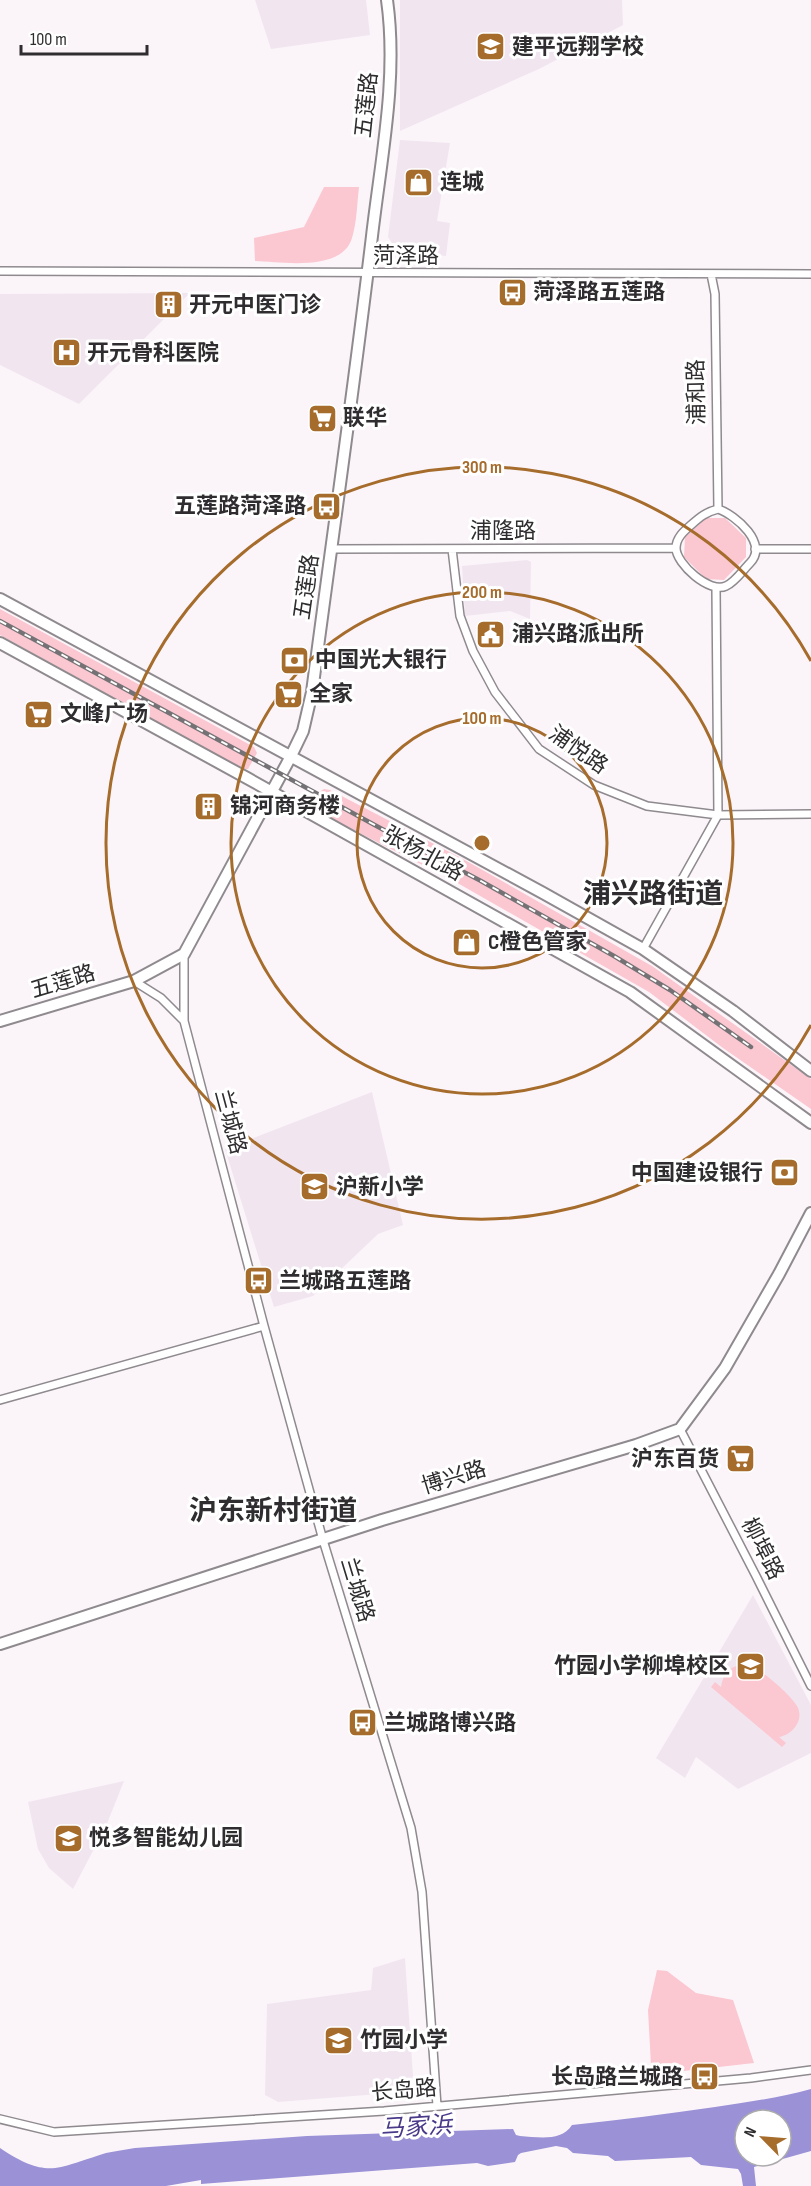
<svg xmlns="http://www.w3.org/2000/svg" width="811" height="2186" viewBox="0 0 811 2186" font-family="'Sofia Sans Condensed','Noto Sans SC',sans-serif">
  <rect width="100%" height="100%" fill="#fbf5fa"/>
  <!-- built -->
  <path fill="#f1e6f0" d="M255,0H366L370,35L271,49Z
    M400,0H622L623,25L539,69L400,131Z
    M400,140L450,143L437,221L450,223L446,256L398,252L388,237Z
    M190,293L79,404L0,365V294Z
    M527,560L531,562L530,619L510,611L465,616L462,566Z
    M372,1092L403,1225L378,1234L313,1296L274,1307L225,1149Z
    M753,1595L811,1705V1753L738,1789L696,1757L685,1778L656,1758Z
    M124,1781L106,1826L73,1889L49,1868L38,1849L28,1802Z
    M405,1958L413,2076L404,2092L278,2102L265,2095L267,2004L371,1990L373,1968Z"/>
  <!-- green -->
  <path fill="#fbc7d0" d="M324,187H359C357,203 357,222 352,238C342,272 282,262 255,261L254,238L304,227Z
    M706,518H725L746,538V557L724,580L706,579L684,557L685,537Z
    M0,609L254,747L257,753L248,769H243L0,635Z
    M324,789L330,790L463,859L652,966L811,1079V1109L723,1048L649,992L454,881L320,813L314,808C313,799 316,793 324,789Z
    M741,1665C746,1665 750,1666 755,1668C765,1673 792,1696 797,1706C805,1720 792,1735 779,1737L786,1743L782,1747L711,1687L715,1682L721,1687C723,1675 728,1667 741,1665Z
    M657,1970L667,1971L696,1993L733,2000L754,2063L657,2074L651,2065L648,2010Z"/>
  <!-- water -->
  <path fill="#9a91d6" fill-rule="evenodd" d="M811,2089V2151L754,2167L756,2186H743L741,2174L738,2169L701,2165L691,2157L615,2161L608,2156L573,2153L567,2148L556,2146L521,2153L518,2155L515,2162L488,2166L477,2163L201,2184V2180L166,2186H0V2148C48,2180 57,2168 106,2153C115,2151 125,2150 135,2148L307,2136L513,2129L516,2135L520,2136C538,2137 561,2142 572,2125C620,2120 667,2114 715,2107C747,2102 779,2098 811,2089ZM745,2120H781V2156H745Z"/>
  <g fill="none" stroke-linecap="round" stroke-linejoin="round">
    <defs>
      <path id="street" d="M0,271L811,274
        M711,274L715,294L718,509
        M718,509C736,515 769,544 750,563C743,570 735,582 726,586C710,594 676,564 676,548C676,538 684,531 691,525C700,517 706,512 718,509Z
        M331,549L676,548
        M452,549L460,616L473,651L495,692L539,749L594,785L647,806L718,815L811,814
        M755,549H811
        M643,949L718,815L716,589
        M184,954V1021L264,1326L323,1540L411,1828L422,1892L437,2106
        M134,981L161,998L184,1021
        M0,1400L264,1326
        M680,1429L756,1576L811,1686
        M0,2119L54,2132L384,2111L751,2078L811,2070"/>
      <path id="secondary" d="M0,599L543,893L643,949L733,1011L811,1071
        M0,643L247,778L630,992L811,1123
        M0,1021L134,981L184,954L290,758L303,731L312,692C332,540 354,388 372,236C381,158 398,78 387,0
        M0,1644L382,1520L636,1445L680,1429L725,1368L779,1274L811,1213"/>
    </defs>
    <!-- street casing -->
    <use href="#street" stroke="#8e8a8e" stroke-width="10"/>
    <!-- secondary casing -->
    <use href="#secondary" stroke="#8e8a8e" stroke-width="14"/>
    <!-- street -->
    <use href="#street" stroke="#fff" stroke-width="7"/>
    <!-- secondary -->
    <use href="#secondary" stroke="#fff" stroke-width="10"/>
    <defs>
      <path id="rail" d="M0,621L382,829L481,881L614,956L670,990L751,1047"/>
    </defs>
    <!-- rail casing -->
    <use href="#rail" stroke="#757275" stroke-width="4.5"/>
    <!-- rail -->
    <use href="#rail" stroke="#fff" stroke-width="2" stroke-dasharray="7" stroke-linecap="butt"/>
  </g>
  <!-- distance rings -->
  <g fill="none" stroke="#a66c2c" stroke-width="3">
    <circle cx="482" cy="843" r="125"/>
    <circle cx="482" cy="843" r="251"/>
    <path d="M811 1025A376 376 0 1 1 811 661"/>
  </g>
  <!-- icons -->
  <defs>
    <symbol id="school-square" viewBox="-11 -11 22 22"><rect x="-9" y="-9" width="18" height="18" rx="4" fill="#a66c2c" stroke="#fff"/><path d="M0-5L7-2L0 1L-7-2ZM-4 1L0 2.5L4 1V4Q0 6-4 4Z" fill="#fff"/></symbol>
    <symbol id="shop-square" viewBox="-11 -11 22 22"><rect x="-9" y="-9" width="18" height="18" rx="4" fill="#a66c2c" stroke="#fff"/><path d="M-5-2.5h2.3a2.7 3.5 0 0 1 5.4 0H5L5.5 6h-11ZM-1.5-2.5h3a1.5 2.3 0 0 0-3 0Z" fill="#fff"/></symbol>
    <symbol id="bus-square" viewBox="-11 -11 22 22"><rect x="-9" y="-9" width="18" height="18" rx="4" fill="#a66c2c" stroke="#fff"/><path d="M-5-6H5V4H4V6H2V4H-2V6H-4V4H-5ZM-3.5-4V0h7V-4ZM-3.5 1.2v1.5H-2V1.2ZM2 1.2v1.5H3.5V1.2Z" fill="#fff"/></symbol>
    <symbol id="building-square" viewBox="-11 -11 22 22"><rect x="-9" y="-9" width="18" height="18" rx="4" fill="#a66c2c" stroke="#fff"/><path d="M-4-6H4V6H1V3H-1V6H-4ZM-2.5-4.3h1.7v1.8h-1.7ZM.8-4.3h1.7v1.8H.8ZM-2.5-1h1.7V.8h-1.7ZM.8-1h1.7V.8H.8Z" fill="#fff"/></symbol>
    <symbol id="hospital-square" viewBox="-11 -11 22 22"><rect x="-9" y="-9" width="18" height="18" rx="4" fill="#a66c2c" stroke="#fff"/><path d="M-5-5h3v3.5h4V-5h3V5h-3V1.5h-4V5h-3Z" fill="#fff"/></symbol>
    <symbol id="supermarket-square" viewBox="-11 -11 22 22"><rect x="-9" y="-9" width="18" height="18" rx="4" fill="#a66c2c" stroke="#fff"/><path d="M-6-5.5h2.5l.6 2H6L4.5 2H-2.5L-4.4-4H-6ZM-1.5 3.2a1.3 1.3 0 1 0 .1 0ZM3 3.2a1.3 1.3 0 1 0 .1 0Z" fill="#fff"/></symbol>
    <symbol id="civic-square" viewBox="-11 -11 22 22"><rect x="-9" y="-9" width="18" height="18" rx="4" fill="#a66c2c" stroke="#fff"/><path d="M-.6-6.5H3V-4.5H.6V-3L4-1V1h2V6H-6V1h2V-1L-.6-3ZM-1.2 2.5V6h2.4V2.5Z" fill="#fff"/></symbol>
    <symbol id="bank-square" viewBox="-11 -11 22 22"><rect x="-9" y="-9" width="18" height="18" rx="4" fill="#a66c2c" stroke="#fff"/><path d="M-6-4H6V4H-6ZM0-2.3a2.3 2.3 0 1 0 0 4.6a2.3 2.3 0 1 0 0-4.6Z" fill="#fff"/></symbol>
  </defs>
  <g fill-rule="evenodd">
    <use href="#school-square" x="474" y="30" width="33" height="33"/>
    <use href="#shop-square" x="402" y="166" width="33" height="33"/>
    <use href="#bus-square" x="496" y="276" width="33" height="33"/>
    <use href="#building-square" x="152" y="288" width="33" height="33"/>
    <use href="#hospital-square" x="50" y="336" width="33" height="33"/>
    <use href="#supermarket-square" x="306" y="402" width="33" height="33"/>
    <use href="#bus-square" x="310" y="490" width="33" height="33"/>
    <use href="#civic-square" x="474" y="618" width="33" height="33"/>
    <use href="#bank-square" x="278" y="644" width="33" height="33"/>
    <use href="#supermarket-square" x="272" y="678" width="33" height="33"/>
    <use href="#supermarket-square" x="22" y="698" width="33" height="33"/>
    <use href="#building-square" x="192" y="790" width="33" height="33"/>
    <use href="#shop-square" x="450" y="926" width="33" height="33"/>
    <use href="#bank-square" x="768" y="1156" width="33" height="33"/>
    <use href="#school-square" x="298" y="1170" width="33" height="33"/>
    <use href="#bus-square" x="242" y="1264" width="33" height="33"/>
    <use href="#supermarket-square" x="724" y="1442" width="33" height="33"/>
    <use href="#school-square" x="734" y="1650" width="33" height="33"/>
    <use href="#bus-square" x="346" y="1706" width="33" height="33"/>
    <use href="#school-square" x="52" y="1822" width="33" height="33"/>
    <use href="#school-square" x="322" y="2024" width="33" height="33"/>
    <use href="#bus-square" x="688" y="2060" width="33" height="33"/>
  </g>
  <g text-anchor="middle" dominant-baseline="central" stroke-width="6" stroke-linejoin="round" paint-order="stroke">
    <!-- poi labels -->
    <g font-size="22" font-weight="bold" fill="#2f2d2f" stroke="#fff" text-anchor="start">
      <text x="512" y="47">建平远翔学校</text>
      <text x="440" y="182">连城</text>
      <text x="533" y="292">菏泽路五莲路</text>
      <text x="189" y="305">开元中医门诊</text>
      <text x="87" y="353">开元骨科医院</text>
      <text x="343" y="418">联华</text>
      <text x="306" y="506" text-anchor="end">五莲路菏泽路</text>
      <text x="512" y="634">浦兴路派出所</text>
      <text x="315" y="660">中国光大银行</text>
      <text x="309" y="694">全家</text>
      <text x="60" y="714">文峰广场</text>
      <text x="230" y="806">锦河商务楼</text>
      <text x="488" y="942">C橙色管家</text>
      <text x="763" y="1173" text-anchor="end">中国建设银行</text>
      <text x="336" y="1187">沪新小学</text>
      <text x="279" y="1281">兰城路五莲路</text>
      <text x="719" y="1459" text-anchor="end">沪东百货</text>
      <text x="730" y="1666" text-anchor="end">竹园小学柳埠校区</text>
      <text x="384" y="1723">兰城路博兴路</text>
      <text x="89" y="1838">悦多智能幼儿园</text>
      <text x="360" y="2040">竹园小学</text>
      <text x="683" y="2077" text-anchor="end">长岛路兰城路</text>
    </g>
    <!-- street labels -->
    <g font-size="22" fill="#2f2d2f" stroke="#fff">
      <text transform="translate(367 105) rotate(-84)">五莲路</text>
      <text x="406" y="256">菏泽路</text>
      <text transform="translate(697 392) rotate(-91)">浦和路</text>
      <text x="503" y="531">浦隆路</text>
      <text transform="translate(307 587) rotate(-82)">五莲路</text>
      <text transform="translate(578 750) rotate(35)">浦悦路</text>
      <text transform="translate(423 854) rotate(29)">张杨北路</text>
      <text transform="translate(63 982) rotate(-17)">五莲路</text>
      <text transform="translate(230 1122) rotate(75)">兰城路</text>
      <text transform="translate(454 1478) rotate(-17)">博兴路</text>
      <text transform="translate(762 1549) rotate(63)">柳埠路</text>
      <text transform="translate(357 1590) rotate(73)">兰城路</text>
      <text transform="translate(404 2091) rotate(-5)">长岛路</text>
    </g>
    <!-- water labels -->
    <g font-size="24" font-style="italic" fill="#4a3889" stroke="#fff">
      <text transform="translate(416 2127) rotate(-4)">马家浜</text>
    </g>
    <!-- district labels -->
    <g font-size="28" font-weight="bold" fill="#2f2d2f" stroke="#fff">
      <text x="653" y="894">浦兴路街道</text>
      <text x="273" y="1511">沪东新村街道</text>
    </g>
  </g>
  <circle cx="482" cy="843" r="9" fill="#a66c2c" stroke="#fff" stroke-width="3"/>
  <g font-size="18" text-anchor="middle" font-weight="bold" fill="#a66c2c" stroke="#fff" stroke-width="6" stroke-linejoin="round" paint-order="stroke">
    <text x="482" y="473">300 m</text>
    <text x="482" y="598">200 m</text>
    <text x="482" y="724">100 m</text>
  </g>
  <!-- north arrow -->
  <g transform="translate(763 2138) rotate(295)"><circle r="28" fill="#ffffff" stroke="#acabac" stroke-width="1.5"/>
  <path d="M0-4.5L10 22L0 15L-10 22Z" fill="#a66c2c"/>
  <text y="-9" font-size="16" font-weight="bold" text-anchor="middle" fill="#2f2d2f">N</text>
  </g>
  <!-- scale -->
  <path d="M21 45v9h126v-9" fill="none" stroke="#2f2d2f" stroke-width="3"/>
  <text x="30" y="45" font-size="18" fill="#2f2d2f" stroke="#ffffff" stroke-width="4.5" paint-order="stroke">100 m</text>
</svg>
